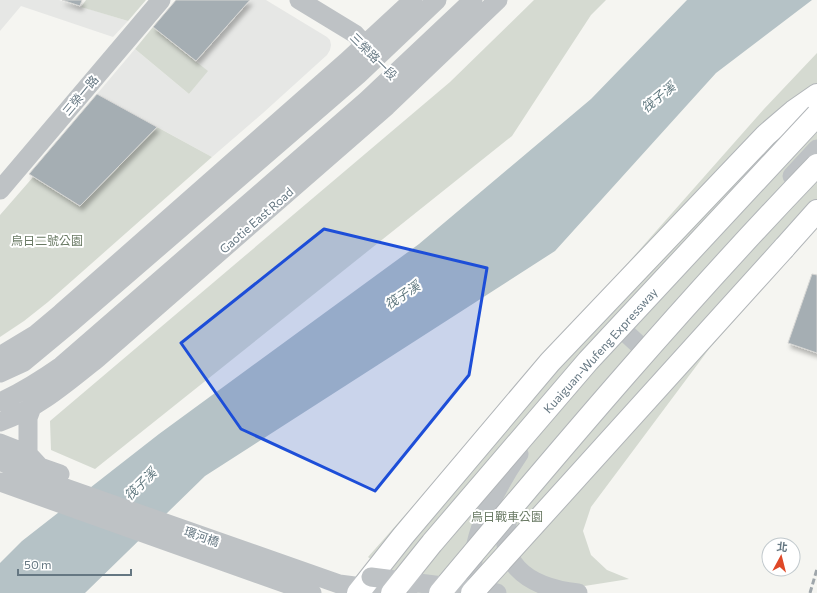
<svg xmlns="http://www.w3.org/2000/svg" width="817" height="593" viewBox="0 0 817 593" font-family="Commissioner,'Noto Sans TC',sans-serif">
  <defs>
    <filter id="shadow"><feDropShadow dx="2.5" dy="4.5" stdDeviation="2" flood-color="#0004"/></filter>
  </defs>
  <rect width="100%" height="100%" fill="#f5f5f1"/>
  <!-- built -->
  <path fill="#e6e7e5" d="M0,0H59L128,21L113,37L21,6L0,31Z
    M250,0H266L327,37L330,40L331,45L330,50L327,55L263,113L212,157L97,94L135,49L189,94L207,71L196,61Z"/>
  <!-- green -->
  <path fill="#d5dad1" d="M86,0H146L128,21L81,7Z
    M534,0H606L591,15L512,136L95,469L51,450L50,421L450,82Z
    M153,27L208,71L189,94L135,49Z
    M817,53V227L709,349L591,507L583,531L591,555L607,570L629,579L540,593H416L368,557L764,109Z
    M157,127L212,157L48,302L24,321L0,337V215L34,176L80,206Z"/>
  <!-- water -->
  <path fill="#b5c2c6" d="M687,0H812L716,73L555,251L205,476L85,593H0V563L22,541L159,434L419,244L591,99Z"/>
  <!-- building -->
  <path fill="#a5aeb3" stroke="#d6d6d4" filter="url(#shadow)" d="M62,0H82L80,6Z
    M176,0H250L196,61L153,27Z
    M97,94L157,127L80,206L29,174Z
    M812,274L817,275V353L788,343Z"/>
  <g fill="none" stroke-linecap="round" stroke-linejoin="round">
    <defs>
      <path id="highway" d="M784,248L817,211
        M358,593L403,536L550,362L766,135L794,111L817,95"/>
    </defs>
    <!-- highway casing -->
    <use href="#highway" stroke="#b1b5b8" stroke-width="24"/>
    <!-- minor -->
    <path stroke="#bec2c5" stroke-width="19" d="M299,0L355,34L373,54
      M792,176L817,149
      M0,190L161,0
      M626,333L639,345
      M0,356L36,334L61,313L346,62L413,0
      M0,373L24,362L71,323L358,75L437,0
      M0,402C22,392 41,380 61,366L367,100L473,0
      M0,422C37,409 68,382 98,358L387,106L498,0
      M0,443L28,454L40,467L60,474
      M28,454V418L32,407
      M0,461L37,478L339,584L408,593
      M0,482L312,593
      M512,507C490,562 527,587 578,593
      M474,590L497,593
      M473,593C473,587 471,580 472,574C473,531 495,489 519,454"/>
    <!-- highway -->
    <use href="#highway" stroke="#fff" stroke-width="22"/>
    <!-- rail -->
    <path stroke="#9fa6ab" stroke-width="3" stroke-dasharray="6 3" stroke-linecap="butt" d="M810,593L817,569"/>
    <defs>
      <path id="highway-bridge" d="M392,593L432,543L588,361L817,115
        M440,593C562,447 685,302 817,165
        M472,593L784,248"/>
    </defs>
    <!-- highway-bridge casing -->
    <use href="#highway-bridge" stroke="#b1b5b8" stroke-width="24" stroke-linecap="butt"/>
    <!-- minor-bridge -->
    <path stroke="#bec2c5" stroke-width="19" d="M371,577L474,590"/>
    <!-- highway-bridge -->
    <use href="#highway-bridge" stroke="#fff" stroke-width="22"/>
  </g>
  <!-- marked area -->
  <path fill="#1d4ed8" fill-opacity="0.2" stroke="#1d4ed8" stroke-width="3" stroke-linejoin="round" d="M324,229L487,268L469,375L375,491L241,429L181,343Z"/>
  <g text-anchor="middle" dominant-baseline="central" stroke-width="4" stroke-linejoin="round" paint-order="stroke">
    <!-- street labels -->
    <g font-size="12" fill="#657782" stroke="#fff">
      <text transform="translate(374 56) rotate(45)">三榮路一段</text>
      <text transform="translate(80 95) rotate(-50)">三榮一路</text>
      <text transform="translate(256 220) rotate(-41)">Gaotie East Road</text>
      <text transform="translate(600 350) rotate(-48)">Kuaiguan-Wufeng Expressway</text>
      <text transform="translate(202 536) rotate(19)">環河橋</text>
    </g>
    <!-- park labels -->
    <g font-size="12" fill="#697963" stroke="#fff">
      <text x="47" y="240">烏日二號公園</text>
      <text x="507" y="516">烏日戰車公園</text>
    </g>
    <!-- water labels -->
    <g font-size="13" font-style="italic" fill="#60787f" stroke="#fff">
      <text transform="translate(658 97) rotate(-39)">筏子溪</text>
      <text transform="translate(402 295) rotate(-34)">筏子溪</text>
      <text transform="translate(140 484) rotate(-45)">筏子溪</text>
    </g>
  </g>
  <!-- north arrow -->
  <g transform="translate(781 557) rotate(7)"><circle r="19" fill="#ffffff" stroke="#c1c9cd"/>
  <path d="M0-3L7 15L0 10L-7 15Z" fill="#df4827"/>
  <text y="-6" font-size="11" font-weight="bold" text-anchor="middle" fill="#657782">北</text>
  </g>
  <!-- scale -->
  <path d="M18 569v6h113v-6" fill="none" stroke="#657782" stroke-width="2"/>
  <text x="24" y="569" font-size="12" fill="#657782" stroke="#ffffff" stroke-width="3" paint-order="stroke">50 m</text>
</svg>
